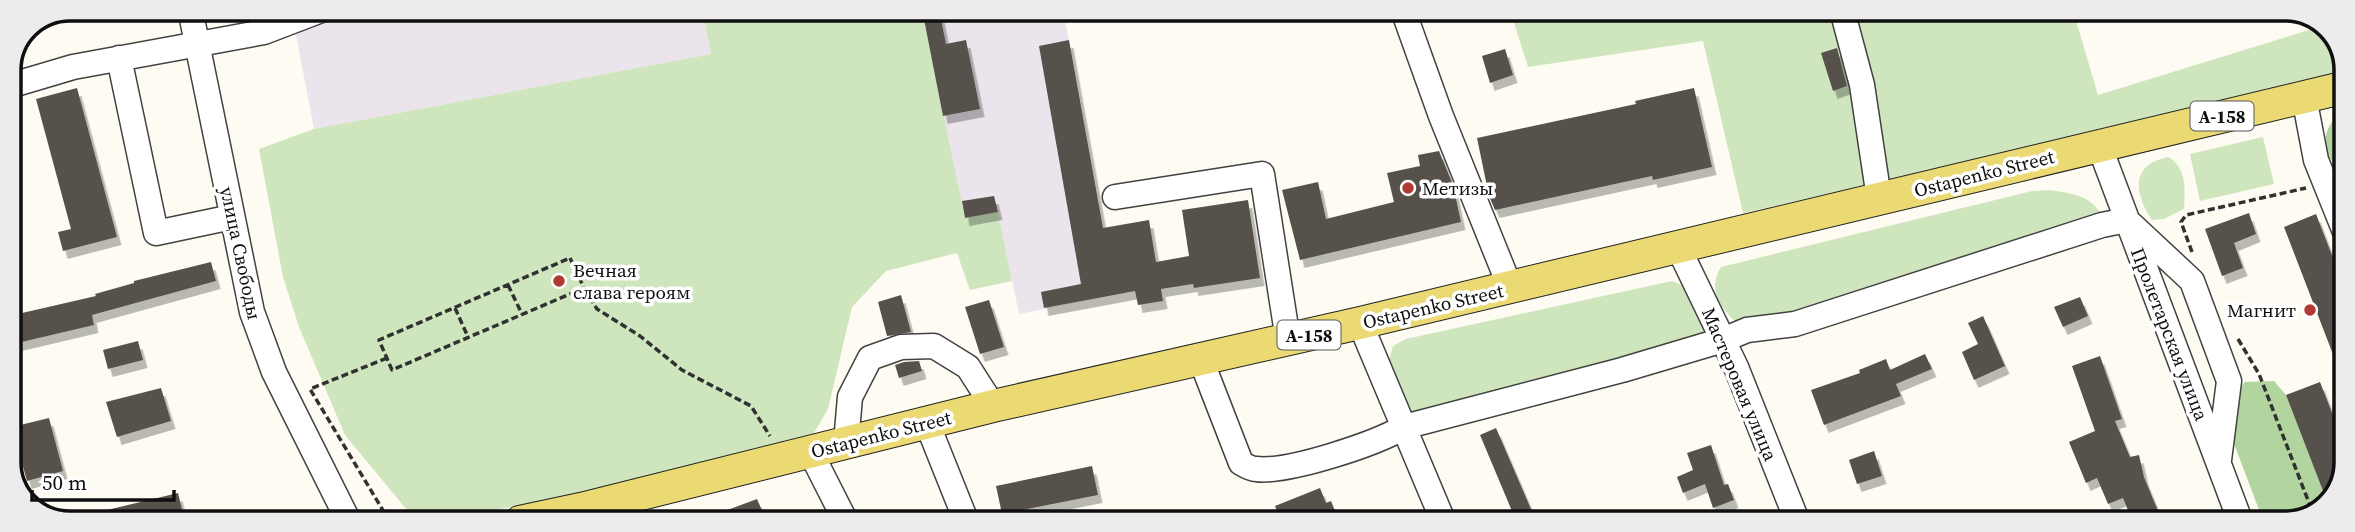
<svg xmlns="http://www.w3.org/2000/svg" width="2355" height="532" viewBox="0 0 2355 532" font-family="'Source Serif 4',serif">
  <defs>
    <filter id="shadow"><feDropShadow dx="4.5" dy="8" stdDeviation="0" flood-color="#0004"/></filter>
  </defs>
  <rect width="100%" height="100%" fill="#fefcf2"/>
  <!-- industrial -->
  <path fill="#ece4ec" d="M291,9H702L711,54L314,129Z
    M922,9H1063L1115,295L1019,314L998,213L965,218Z"/>
  <!-- green -->
  <path fill="#cee5be" d="M702,9H922L965,218L998,212L1012,281L970,290L957,253L886,271L852,307L828,409L814,433L606,488L436,522L407,510L345,435L299,327L283,277L259,149L314,129L711,54Z
    M1510,10H2073L2098,95L2309,30L2305,14L2331,29L2346,62V74L1743,213L1703,41L1528,67Z
    M2263,137L2274,184L2200,201L2190,154Z
    M2169,157C2187,169 2185,189 2184,209L2164,219L2152,220C2134,193 2130,164 2169,157Z
    M2049,190C2069,193 2091,195 2101,214L1795,324L1737,323C1720,308 1707,289 1721,267L2032,191Z
    M1672,281L1686,287L1723,340L1415,424L1388,363L1393,346L1406,339Z"/>
  <!-- forest -->
  <path fill="#b2d59f" d="M2346,111V179C2340,171 2329,159 2326,150C2322,135 2332,116 2346,111Z
    M2274,381L2286,395L2328,504L2325,508L2285,523H2264L2230,433L2236,393L2245,382Z"/>
  <!-- building -->
  <path fill="#56514c" filter="url(#shadow)" d="M922,9H939L946,44L966,40L980,109L943,116Z
    M1069,40L1103,228L1149,220L1156,262L1189,256L1182,210L1248,200L1260,278L1194,288L1193,284L1161,289L1163,301L1138,305L1135,291L1044,308L1041,292L1081,284L1039,46Z
    M1837,48L1847,86L1833,91L1821,53Z
    M1505,49L1513,75L1490,83L1482,56Z
    M77,88L117,237L63,251L58,232L71,229L36,99Z
    M1694,88L1712,167L1653,180L1652,176L1495,210L1489,196L1477,138L1636,104L1635,101Z
    M1439,151L1453,185L1461,222L1300,260L1282,190L1318,182L1326,219L1394,202L1387,173L1420,166L1418,155Z
    M994,196L998,212L965,218L962,201Z
    M2249,213L2256,234L2234,243L2243,268L2222,276L2205,229Z
    M2316,214L2345,289L2344,383L2284,227Z
    M211,262L216,281L92,315L94,325L9,345V316L96,296L95,294L134,283V281Z
    M901,295L911,332L887,336L878,302Z
    M2080,297L2088,316L2063,327L2054,307Z
    M989,300L1004,347L980,354L965,307Z
    M1983,316L2005,366L1974,380L1962,352L1978,344L1968,323Z
    M138,341L143,360L108,369L103,350Z
    M1925,354L1932,369L1896,384L1901,396L1824,425L1811,390L1860,373L1859,370L1886,359L1890,370Z
    M2100,356L2122,419L2115,421L2130,457L2139,455L2144,477L2163,523H2133L2123,498L2108,504L2097,478L2086,483L2069,442L2095,431L2072,366Z
    M919,361L922,371L899,378L895,365L904,362Z
    M2320,382L2345,446V474L2328,504L2286,395Z
    M161,388L171,421L117,437L106,402Z
    M49,418L63,471L27,481L12,427Z
    M1496,428L1537,523H1517L1480,435Z
    M1711,445L1724,485L1728,484L1734,500L1713,508L1705,484L1683,493L1677,477L1693,470L1687,453Z
    M1874,451L1882,476L1857,484L1849,460Z
    M1092,466L1098,495L1002,514L996,486Z
    M1320,488L1326,503L1331,501L1340,523H1281L1275,506Z
    M178,493L185,522H82V516Z
    M757,499L767,522H699L698,521Z"/>
  <g fill="none" stroke-linecap="round" stroke-linejoin="round">
    <defs>
      <path id="minor" d="M190,9L252,312L274,372L349,522
        M1403,10L1441,116L1510,287
        M1842,10L1862,85L1879,198
        M264,32L324,9
        M119,58L156,233L232,217
        M9,86L73,67L264,32L260,9
        M2304,97L2316,160L2345,232
        M2099,145L2241,523
        M1115,197L1262,174L1288,340
        M2132,225L2192,281L2229,381L2219,460
        M1678,247L1736,367L1798,523
        M1360,323L1444,523
        M1201,360L1241,463C1246,466 1251,469 1256,469C1288,473 1375,444 1404,427L1622,370L1723,340L1747,330L1795,324L2102,225L2127,220
        M927,423L967,523
        M846,443L850,397L870,358L901,347L934,346L968,367L993,406
        M810,451L846,522"/>
      <path id="major" d="M520,522L581,509L993,406L1360,323L2346,87"/>
    </defs>
    <!-- minor casing -->
    <use href="#minor" stroke="#424242" stroke-width="27"/>
    <!-- major casing -->
    <use href="#major" stroke="#202020" stroke-width="34"/>
    <!-- path -->
    <path stroke="#313131" stroke-width="3.5" stroke-dasharray="7 3.5" stroke-linecap="butt" d="M2192,252L2181,222L2186,215L2306,188
      M570,258L584,288L392,370L379,340Z
      M508,285L522,314
      M584,288L597,309L640,336L682,370L751,406L770,436
      M455,308L468,337
      M2238,339L2259,374L2313,513
      M387,358L310,389L390,522"/>
    <!-- minor -->
    <use href="#minor" stroke="#fff" stroke-width="24"/>
    <!-- major -->
    <use href="#major" stroke="#ebda74" stroke-width="32"/>
  </g>
  <!-- markers -->
  <g fill="#b23a34" stroke="#fff" stroke-width="2.5">
    <circle cx="1408" cy="188" r="7"/>
    <circle cx="559" cy="281" r="7"/>
    <circle cx="2310" cy="310" r="7"/>
  </g>
  <g text-anchor="middle" dominant-baseline="central" stroke-width="7" stroke-linejoin="round" paint-order="stroke">
    <!-- shield labels -->
    <g fill="#fff" stroke="#575757" stroke-width="2">
      <rect x="2190.5" y="101.5" width="63" height="29" rx="5"/>
      <rect x="1277.5" y="320.5" width="63" height="29" rx="5"/>
    </g>
    <g font-size="18" font-weight="bold" fill="#0f0f0f">
      <text x="2222" y="116">А-158</text>
      <text x="1309" y="335">А-158</text>
    </g>
    <!-- street labels -->
    <g font-size="19" fill="#0f0f0f" stroke="#fff">
      <text transform="translate(1984 173) rotate(-14)">Ostapenko Street</text>
      <text transform="translate(241 253) rotate(78)">улица Свободы</text>
      <text transform="translate(1433 306) rotate(-13)">Ostapenko Street</text>
      <text transform="translate(2170 334) rotate(69)">Пролетарская улица</text>
      <text transform="translate(1740 384) rotate(67)">Мастеровая улица</text>
      <text transform="translate(881 434) rotate(-14)">Ostapenko Street</text>
    </g>
    <!-- poi labels -->
    <g font-size="19" fill="#0f0f0f" stroke="#fff" text-anchor="start">
      <text x="1422" y="188">Метизы</text>
      <text x="573" y="270">Вечная<tspan x="573" dy="22">слава героям</tspan></text>
      <text x="2296" y="310" text-anchor="end">Магнит</text>
    </g>
  </g>
  <!-- crop -->
  <path d="M0 0H2355V532H0ZM70 21H2285A49 49 0 0 1 2334 70V462A49 49 0 0 1 2285 511H70A49 49 0 0 1 21 462V70A49 49 0 0 1 70 21Z" fill="#ececec" fill-rule="evenodd"/>
  <path fill="none" stroke="#0f0f0f" stroke-width="3.5" d="M70 21H2285A49 49 0 0 1 2334 70V462A49 49 0 0 1 2285 511H70A49 49 0 0 1 21 462V70A49 49 0 0 1 70 21Z"/>
  <!-- scale -->
  <path d="M32 490v10h142v-10" fill="none" stroke="#0f0f0f" stroke-width="3.5"/>
  <text x="42" y="490" font-size="21" fill="#0f0f0f" stroke="#ffffff" stroke-width="5" paint-order="stroke">50 m</text>
</svg>
